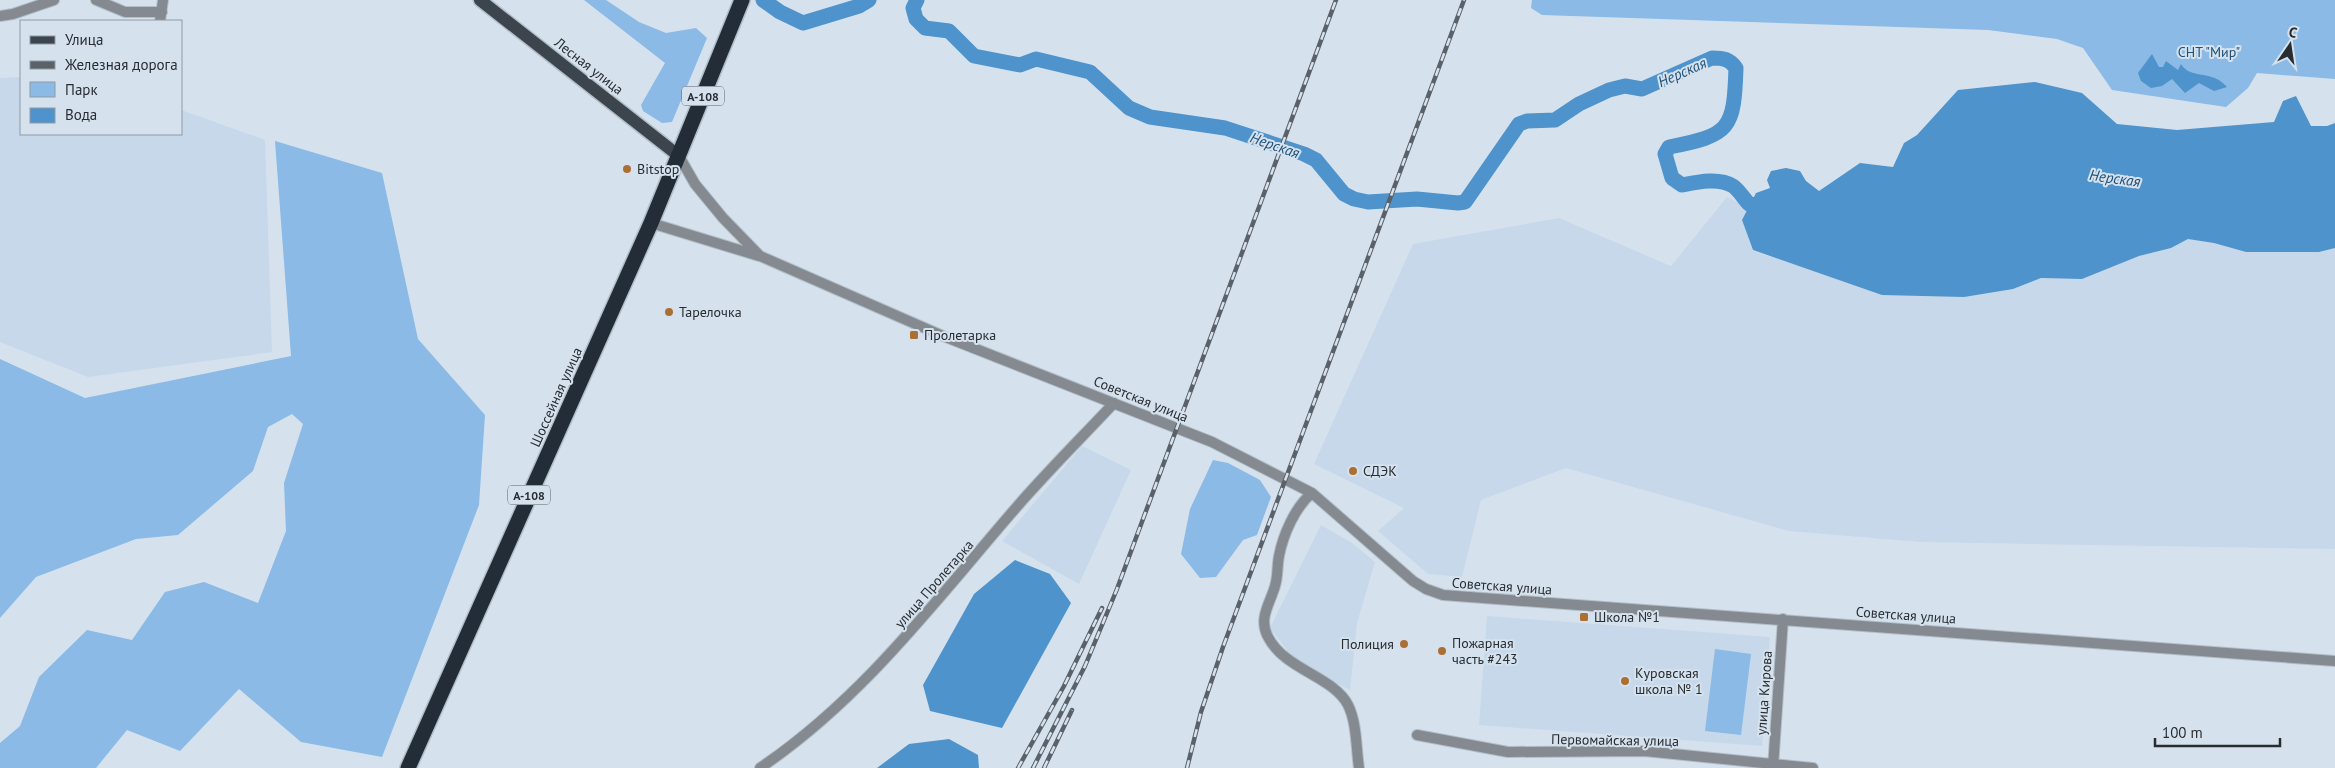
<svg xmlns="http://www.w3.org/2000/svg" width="2335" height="768" viewBox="0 0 2335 768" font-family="'PT Sans',sans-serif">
  <rect width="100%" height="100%" fill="#d5e2ee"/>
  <!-- built -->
  <path fill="#c6d8ea" d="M21,77V134H181V110L265,140L272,352L88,377L0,342V78Z
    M1727,197L1749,208L1742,220L1753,251L1815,271L2013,289L2041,278L2082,279L2139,256L2171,248L2188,239L2319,252L2335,248V549L1920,542L1789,531L1566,468L1481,500L1462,577L1428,574L1378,531L1404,508L1314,464L1413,244L1559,218L1671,266Z
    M1082,446L1131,470L1079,584L1002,541Z
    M1321,525L1352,543L1375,562L1357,623L1350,690L1296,662L1270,628Z
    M1487,616L1770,637L1762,746L1479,725Z"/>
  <!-- green -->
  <path fill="#8abae5" d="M584,0H606L639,22L666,33L696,28L707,38L672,122L662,123L643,111L641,105L665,63Z
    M1532,0H2335V79L2257,73L2248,88L2226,107L2112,90L2083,48L2057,39L1988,30L1542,15L1531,8Z
    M275,141L382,173L418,339L485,415L479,505L382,757L301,742L239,689L180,751L127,730L96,768H0V743L20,726L39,677L87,630L132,640L165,592L204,582L258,603L286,531L284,483L303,424L292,414L268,427L253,471L178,535L136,539L36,577L0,618V359L85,398L291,356Z
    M1213,460L1228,463L1260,480L1271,497L1257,535L1243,540L1216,577L1200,578L1181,554L1190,509Z
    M1715,649L1751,654L1741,735L1705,731Z"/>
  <!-- water -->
  <path fill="#4e93cb" d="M2152,54L2159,67H2163L2166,61L2178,70L2181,64C2190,80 2212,69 2227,87L2214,91L2199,83L2185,93L2172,79L2162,86L2151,88L2141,81L2138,73Z
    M2035,82L2082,93L2117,124L2177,130L2274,122L2283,101L2296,96L2311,126H2327L2335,123V248L2319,252H2246L2214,243L2188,239L2171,248L2139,256L2082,279L2041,278L2013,289L1964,297L1882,295L1753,250L1742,220L1756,193L1770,188L1767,180L1771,171L1786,168L1800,171L1806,181L1819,191L1860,163L1893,167L1904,143L1917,135L1958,90Z
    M1015,560L1050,574L1071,603L1002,728L930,711L923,685L974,594Z
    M949,739L978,755L979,768H877L909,744Z"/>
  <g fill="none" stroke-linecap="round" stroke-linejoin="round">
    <!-- river -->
    <path stroke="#4e93cb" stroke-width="15" d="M763,0L780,12L803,23L859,6L869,0
      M917,0L913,8L916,19L925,28L949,31L974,56L1020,65L1036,59L1090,72L1129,108L1150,117L1225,128L1304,154L1316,160L1344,194L1354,199L1368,202L1417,199L1458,203L1465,202L1519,124L1527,121L1555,120L1579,104L1609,90L1625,86L1642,89L1712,58C1724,58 1729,59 1736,68C1734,130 1730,135 1669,147L1665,154L1672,178L1682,185C1697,182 1719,177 1733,186C1739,190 1744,199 1749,204L1769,207"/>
    <defs>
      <path id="minor" d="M96,0L125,12H162
        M0,16L13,14L54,0
        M160,21L163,0
        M679,156L695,184L723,218L760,256L943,336L1212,442L1312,493L1413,581L1426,589L1443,595L2335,661
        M651,223L759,256
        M1312,493C1295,507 1283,535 1279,556C1277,566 1278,577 1275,586C1270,604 1258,618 1268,637C1285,670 1333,676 1348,705C1357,723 1356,748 1359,768
        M1417,735L1508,752L1644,751L1813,768
        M760,768C864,698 939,596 1021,502C1051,468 1083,436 1114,403
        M1773,768L1783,619"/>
      <path id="major" d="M480,0L679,156"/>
      <path id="highway" d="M408,768L651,223L742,0"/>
    </defs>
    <!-- minor casing -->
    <use href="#minor" stroke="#b2bec8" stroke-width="12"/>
    <!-- major casing -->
    <use href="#major" stroke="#b2bec8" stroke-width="15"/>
    <!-- highway casing -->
    <use href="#highway" stroke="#b2bec8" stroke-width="18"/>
    <!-- minor -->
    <use href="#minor" stroke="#848a8f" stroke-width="10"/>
    <!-- major -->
    <use href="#major" stroke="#3c454d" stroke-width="12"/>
    <!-- highway -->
    <use href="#highway" stroke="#232d37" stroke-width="15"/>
    <defs>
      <path id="rail" d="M1018,768L1064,686L1102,608
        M1033,768L1085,666L1117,589L1336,0
        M1044,768L1072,710
        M1187,768L1201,712L1223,647L1464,0"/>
    </defs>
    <!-- rail casing -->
    <use href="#rail" stroke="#5a6168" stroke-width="4.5"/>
    <!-- rail -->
    <use href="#rail" stroke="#d5e2ee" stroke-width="2.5" stroke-dasharray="8" stroke-linecap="butt"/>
  </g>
  <!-- markers -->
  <g fill="#ac6f33" stroke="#d5e2ee" stroke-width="2">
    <circle cx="627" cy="169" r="5"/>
    <circle cx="669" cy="312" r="5"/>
    <rect x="909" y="330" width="10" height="10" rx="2.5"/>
    <circle cx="1353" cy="471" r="5"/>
    <rect x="1579" y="612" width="10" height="10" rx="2.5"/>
    <circle cx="1404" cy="644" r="5"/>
    <circle cx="1442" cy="651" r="5"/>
    <circle cx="1625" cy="681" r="5"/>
  </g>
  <g text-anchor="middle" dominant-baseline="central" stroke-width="4" stroke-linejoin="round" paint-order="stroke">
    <!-- shield labels -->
    <g fill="#d5e2ee" stroke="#5c636a" stroke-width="1">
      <rect x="682" y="86.5" width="42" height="19" rx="4"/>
      <rect x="508" y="485.5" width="42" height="19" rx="4"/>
    </g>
    <g font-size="12" font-weight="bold" fill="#282d32">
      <text x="703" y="96">А-108</text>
      <text x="529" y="495">А-108</text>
    </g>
    <!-- park labels -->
    <g font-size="14" fill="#1f5077" stroke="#d5e2ee">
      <text x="2209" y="52">СНТ "Мир"</text>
    </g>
    <!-- street labels -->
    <g font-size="14" fill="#282d32" stroke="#d5e2ee">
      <text transform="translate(589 66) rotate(38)">Лесная улица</text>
      <text transform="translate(556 397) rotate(-66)">Шоссейная улица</text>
      <text transform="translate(1141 399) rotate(22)">Советская улица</text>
      <text transform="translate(934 584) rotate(-49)">улица Пролетарка</text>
      <text transform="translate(1502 586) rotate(4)">Советская улица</text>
      <text transform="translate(1906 615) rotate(4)">Советская улица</text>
      <text transform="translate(1764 693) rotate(-86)">улица Кирова</text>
      <text transform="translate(1615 740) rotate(1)">Первомайская улица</text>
    </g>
    <!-- poi labels -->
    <g font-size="14" fill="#282d32" stroke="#d5e2ee" text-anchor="start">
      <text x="637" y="169">Bitstop</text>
      <text x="679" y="312">Тарелочка</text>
      <text x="924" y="335">Пролетарка</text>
      <text x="1363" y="471">СДЭК</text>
      <text x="1594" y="617">Школа №1</text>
      <text x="1452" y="643">Пожарная<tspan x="1452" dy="16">часть #243</tspan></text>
      <text x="1394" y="644" text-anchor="end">Полиция</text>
      <text x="1635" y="673">Куровская<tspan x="1635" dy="16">школа № 1</tspan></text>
    </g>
    <!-- water labels -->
    <g font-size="15" font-style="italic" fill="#215279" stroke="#d5e2ee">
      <text transform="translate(1682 72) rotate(-24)">Нерская</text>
      <text transform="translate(1275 145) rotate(19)">Нерская</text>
      <text transform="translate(2115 178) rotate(8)">Нерская</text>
    </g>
  </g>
  <!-- legend -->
  <rect x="20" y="20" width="162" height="115" fill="#d5e2ee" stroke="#909aa3"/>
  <rect x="30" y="36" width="25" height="8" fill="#3c454d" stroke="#909aa3"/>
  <text x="65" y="45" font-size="15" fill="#282d32">Улица</text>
  <rect x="30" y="61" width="25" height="8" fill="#5a6168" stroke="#909aa3"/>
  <text x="65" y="70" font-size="15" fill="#282d32">Железная дорога</text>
  <rect x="30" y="82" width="25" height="15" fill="#8abae5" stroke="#909aa3"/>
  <text x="65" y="95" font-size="15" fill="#282d32">Парк</text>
  <rect x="30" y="108" width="25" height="15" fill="#4e93cb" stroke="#909aa3"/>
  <text x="65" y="120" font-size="15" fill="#282d32">Вода</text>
  <!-- north arrow -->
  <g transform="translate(2290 45) rotate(13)" stroke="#d5e2ee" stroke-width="4" paint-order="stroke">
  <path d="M0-4L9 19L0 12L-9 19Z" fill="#282d32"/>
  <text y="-8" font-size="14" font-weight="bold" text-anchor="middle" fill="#282d32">С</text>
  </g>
  <!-- scale -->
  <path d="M2155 738v8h125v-8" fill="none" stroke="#282d32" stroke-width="2.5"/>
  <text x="2162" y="738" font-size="15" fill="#282d32" stroke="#d5e2ee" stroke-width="4" paint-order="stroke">100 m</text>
</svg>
